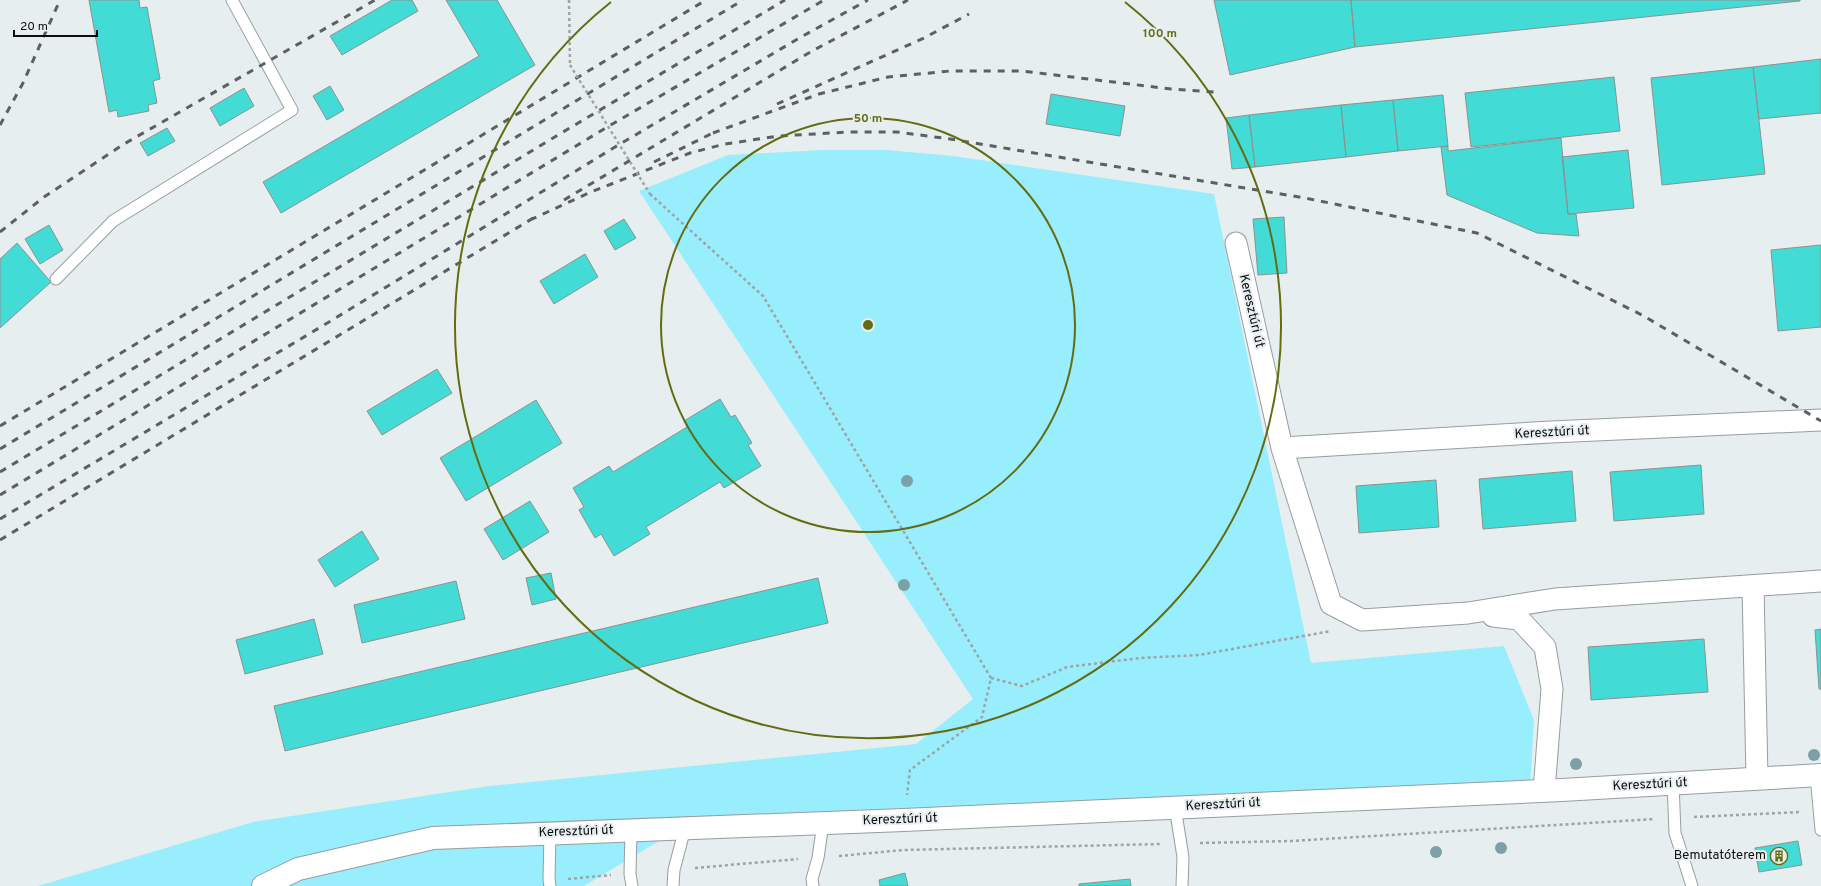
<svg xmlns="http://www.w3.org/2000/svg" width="1821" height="886" viewBox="0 0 1821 886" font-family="Overpass,sans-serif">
  <rect width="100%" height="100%" fill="#e7eeef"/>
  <!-- green -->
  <path fill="#99eefd" d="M822,150H887L953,156L1214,194L1311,663L1504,646L1534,720L1530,788L669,835L584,886H38L253,822L489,786L916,744L973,699L639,191L728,155Z"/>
  <!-- building -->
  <path fill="#43dbd5" stroke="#8c9291" d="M89,0H139L140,8L147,7L160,79L153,81L157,103L148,105L149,111L118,117L117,110L109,112Z
    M392,0H412L418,11L342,55L330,36Z
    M446,0H497L535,65L281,213L263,182L479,56Z
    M1214,0H1351L1355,47L1230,75Z
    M1351,0H1800V1L1355,47Z
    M1821,59V113L1759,119L1753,67Z
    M1753,67L1765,174L1662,185L1651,78Z
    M1614,77L1620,131L1471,147L1465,93Z
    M330,86L344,110L327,120L313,96Z
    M244,88L254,106L220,126L210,108Z
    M1051,94L1125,106L1120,136L1046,124Z
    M1443,95L1448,146L1398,151L1393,100Z
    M1393,100L1398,151L1346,157L1341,105Z
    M1341,105L1346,157L1255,167L1249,115Z
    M1249,115L1255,167L1232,169L1226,118Z
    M167,128L175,141L148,156L140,143Z
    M1561,138L1568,214H1576L1579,236L1537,233L1447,195L1441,147L1448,146V151Z
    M1628,150L1634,208L1568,214L1562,157Z
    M1284,217L1287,273L1258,275L1253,219Z
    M624,219L636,238L615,250L604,231Z
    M49,225L63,250L40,264L25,239Z
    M17,243L51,282L0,328V259Z
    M1821,245V327L1778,331L1771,250Z
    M585,254L598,277L554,304L540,281Z
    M437,369L452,393L382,435L367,411Z
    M720,399L731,417L735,415L752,443L748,445L761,466L724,488L720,482L646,527L650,534L614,556L601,534L595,538L579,510L584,507L573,488L609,466L613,472L687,427L684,421Z
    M536,400L562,443L466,501L440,458Z
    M1701,465L1704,514L1614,521L1610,472Z
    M1572,471L1576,521L1483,529L1479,479Z
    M1436,480L1439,527L1359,533L1356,486Z
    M530,501L549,532L503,560L484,529Z
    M362,531L379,559L335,587L318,560Z
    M551,573L556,599L532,605L526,578Z
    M818,578L828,623L285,751L274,706Z
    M456,581L465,619L362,643L354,605Z
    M314,619L323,654L245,674L236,640Z
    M1821,629V689H1819L1815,630Z
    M1704,639L1708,692L1591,700L1588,647Z
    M1798,841L1802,865L1759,872L1755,848Z
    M905,873L908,886H880L879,880Z
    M1130,879L1131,886H1079V884Z"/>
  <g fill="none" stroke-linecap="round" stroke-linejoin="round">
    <defs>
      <path id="lane" d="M56,279L113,221L292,110L232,0
        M1816,775L1821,830
        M1673,783L1675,833L1692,886
        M1175,807L1183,857L1182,886
        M631,830L630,874L632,886
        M550,833L549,880L550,886
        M673,886L674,870L685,828
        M813,886L812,879L818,858L823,823"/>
      <path id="street" d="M1236,243L1282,448L1331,604L1362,620L1468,613L1555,599L1821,581
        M1282,448L1551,432L1821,420
        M1753,586L1757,778
        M1493,616L1519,619L1545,647L1552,689L1544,791"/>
      <path id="secondary" d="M263,886L298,869L433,838L904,820L1562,790L1821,775"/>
    </defs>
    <!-- lane casing -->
    <use href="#lane" stroke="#979d9e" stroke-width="13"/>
    <!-- street casing -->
    <use href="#street" stroke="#979d9e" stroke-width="23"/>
    <!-- secondary casing -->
    <use href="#secondary" stroke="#979d9e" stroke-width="24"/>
    <!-- path -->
    <path stroke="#9ea3a4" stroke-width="2.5" stroke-dasharray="3 3" stroke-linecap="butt" d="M569,0L570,65
      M650,194L763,296L991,678L982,717L910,770L907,795
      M991,678L1022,686L1067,667L1140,658L1199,655L1331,631
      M1694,817L1801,812
      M1200,843L1291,841L1655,819
      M839,856L904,850L1161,844
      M695,868L798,859
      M568,879L611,875"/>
    <!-- lane -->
    <use href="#lane" stroke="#fff" stroke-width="11"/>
    <!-- street -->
    <use href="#street" stroke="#fff" stroke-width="21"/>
    <!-- secondary -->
    <use href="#secondary" stroke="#fff" stroke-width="22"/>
    <!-- rail -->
    <path stroke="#5c6060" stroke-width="3" stroke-dasharray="7 7" stroke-linecap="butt" d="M777,104L924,38L969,14
      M0,125L23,83L60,0
      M713,133L819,94L888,77L950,71H1022L1171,89L1215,92
      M654,162L717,131
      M564,200L812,51L908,0
      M530,220L591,192L690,153L725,144L779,136L849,132H897L950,139L1305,198L1477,233L1642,315L1821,421
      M0,232L44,197L124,144L375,0
      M0,426L706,0
      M0,449L743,0
      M0,472L558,135L785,0
      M0,495L604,129L824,0
      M0,519L329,322L615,147L801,37L868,0
      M0,540L535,217"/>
    <!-- path-bridge -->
    <path stroke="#9ea3a4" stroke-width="2.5" stroke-dasharray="3 3" stroke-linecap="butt" d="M570,65L650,194"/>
  </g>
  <!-- trees -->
  <g fill="#7da0a6">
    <circle cx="907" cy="481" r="6"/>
    <circle cx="904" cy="585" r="6"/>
    <circle cx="1814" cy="755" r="6"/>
    <circle cx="1576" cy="764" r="6"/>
    <circle cx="1501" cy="848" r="6"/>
    <circle cx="1436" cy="852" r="6"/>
  </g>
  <!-- distance rings -->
  <g fill="none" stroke="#646c12" stroke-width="2">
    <circle cx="868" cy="325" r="207"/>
    <path d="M1125 2A413 413 0 1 1 611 2"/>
  </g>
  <!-- icons -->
  <defs>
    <symbol id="building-ring" viewBox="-11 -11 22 22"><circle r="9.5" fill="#e7eeef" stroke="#646c12" stroke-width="1.5"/><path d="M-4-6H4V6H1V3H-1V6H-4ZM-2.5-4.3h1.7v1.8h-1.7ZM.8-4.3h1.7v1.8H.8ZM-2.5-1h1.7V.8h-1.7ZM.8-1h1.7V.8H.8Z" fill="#646c12"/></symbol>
  </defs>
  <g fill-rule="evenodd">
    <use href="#building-ring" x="1769" y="846" width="20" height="20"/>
  </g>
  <g text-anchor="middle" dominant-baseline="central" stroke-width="4" stroke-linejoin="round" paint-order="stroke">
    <!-- street labels -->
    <g font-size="13" fill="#0c0e0e" stroke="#e7eeef">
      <text transform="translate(1251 311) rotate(77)">Keresztúri út</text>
      <text transform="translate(1552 433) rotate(-3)">Keresztúri út</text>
      <text transform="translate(1650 785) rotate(-3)">Keresztúri út</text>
      <text transform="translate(1223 805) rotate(-3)">Keresztúri út</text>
      <text transform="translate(900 820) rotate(-2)">Keresztúri út</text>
      <text transform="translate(576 832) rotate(-2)">Keresztúri út</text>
    </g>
    <!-- poi labels -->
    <g font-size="13" fill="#0c0e0e" stroke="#e7eeef" text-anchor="end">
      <text x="1766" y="856">Bemutatóterem</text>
    </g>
  </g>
  <circle cx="868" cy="325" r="6" fill="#646c12" stroke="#e7eeef" stroke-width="2"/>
  <g font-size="12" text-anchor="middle" font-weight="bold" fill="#646c12" stroke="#e7eeef" stroke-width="4" stroke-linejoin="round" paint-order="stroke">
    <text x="1160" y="37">100 m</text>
    <text x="868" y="122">50 m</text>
  </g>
  <!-- scale -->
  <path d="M14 30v6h83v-6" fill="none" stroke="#0c0e0e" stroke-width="2"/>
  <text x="20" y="30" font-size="12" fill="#0c0e0e" stroke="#e7eeef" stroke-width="3" paint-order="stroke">20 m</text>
</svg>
